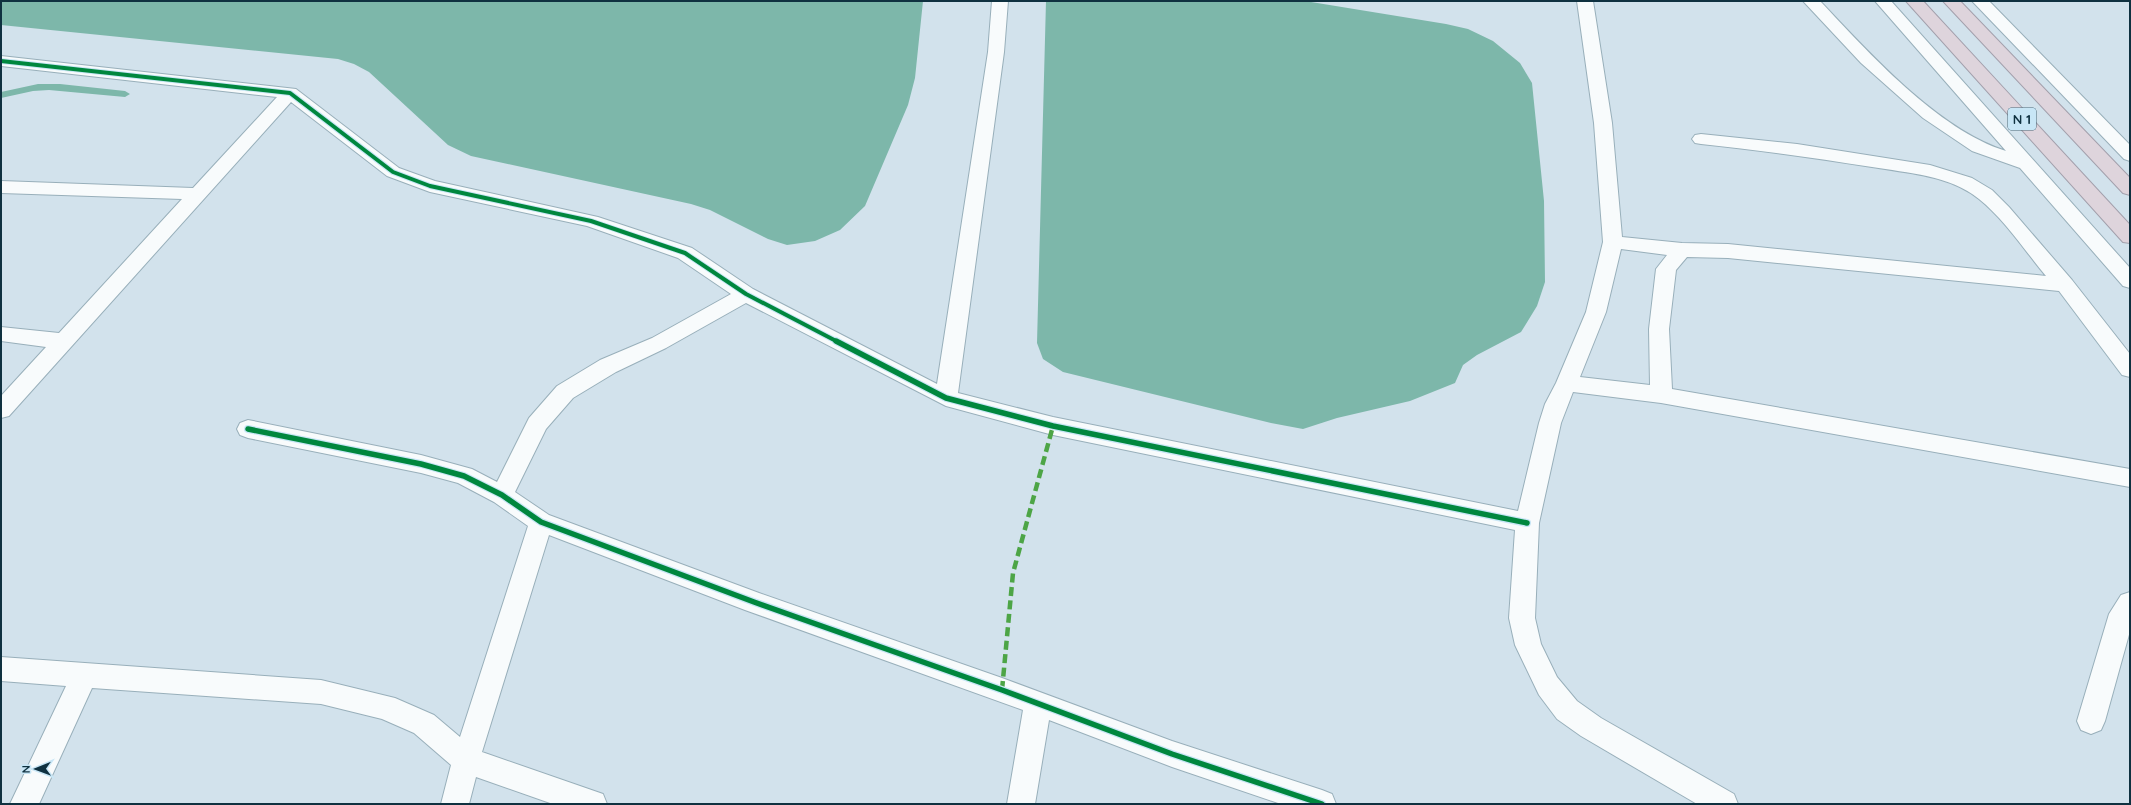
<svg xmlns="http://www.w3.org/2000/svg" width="2131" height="805" viewBox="0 0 2131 805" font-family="Quicksand,sans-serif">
  <rect width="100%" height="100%" fill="#d2e2ec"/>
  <!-- water -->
  <path fill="#7db7aa" d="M1,1H923L915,78L908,105L865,206L840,230L815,241L787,245L768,239L710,210L691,204L471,156L448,145L369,72L354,64L338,59L1,25Z
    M1046,1H1305L1446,24L1468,29L1493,41L1520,63L1532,83L1544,201L1545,282L1537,306L1521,332L1477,355L1463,365L1455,383L1410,401L1337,418L1303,429L1271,423L1063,372L1043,359L1037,343Z"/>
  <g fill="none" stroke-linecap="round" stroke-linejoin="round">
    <!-- stream -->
    <path fill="#7db7aa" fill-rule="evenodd" d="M38,84H60L125,91L130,94L125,97L49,90L33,91L1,98V92Z"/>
    <defs>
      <path id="minor" d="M992,1H1008L1004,52L958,393L1053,417L1518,511L1539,423L1545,404L1556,383L1586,312L1603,242L1594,123L1577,1H1593L1612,123L1622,237L1682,243L1728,244L2046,276C2025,251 2005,220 1979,199C1950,175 1907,173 1872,167C1815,158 1759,150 1701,144L1695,143L1692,139L1695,135L1701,134L1797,144L1930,165L1972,178L1992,190L2009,207L2072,280L2130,354V377L2122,375L2059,291L1728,258L1687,257L1676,270L1669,329L1672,389L2130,469V487L1661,403L1573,392L1561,423L1539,523L1535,618L1541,644L1557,677L1577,701L1601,718L1734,794L1738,804H1697L1581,736L1557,719L1539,695L1515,645L1509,618L1515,530L1053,435L946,406L746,303L666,348L616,372L573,398L546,429L515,492L549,515L759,593L1002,678L1172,741L1322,790L1332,794L1336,804H1281L1172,767L1049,720L1035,804H1007L1023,710L745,610L549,535L482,752L603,794L607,804H553L476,777L469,804H441L451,765L414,733L382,719L321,704L92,688L39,804H10L66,686L1,681V657L321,680L395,698L434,715L460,737L528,526L494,502L458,483L421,473L248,438L240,435L237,429L240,423L248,420L421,455L472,469L497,482L529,418L557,386L600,360L652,338L731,294L678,258L587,226L430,192L387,176L291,102L9,416L1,418V396L46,347L1,341V327L59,333L182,199L1,193V181L193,188L277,97L1,66V56L296,89L399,168L435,181L598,217L692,248L753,289L937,384L988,52ZM1621,249L1667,255L1656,269L1649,329L1650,385L1580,377L1606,312Z
        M1803,1H1820C1868,52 1938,130 2006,151L1875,1H1891L2130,268V288L2123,286L2020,168L1972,151L1923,118L1861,63Z
        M1972,1H1989L2130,145V161L2124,159Z
        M2130,592V631L2105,721L2101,730L2091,734L2081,730L2077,721L2109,614L2121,595Z"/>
      <path id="highway" d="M1906,1H1923L2130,225V243L2123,242Z
        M1943,1H1960L2130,178V195L2123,193Z"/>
    </defs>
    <!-- minor casing -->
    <use href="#minor" stroke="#98afba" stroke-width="2"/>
    <!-- highway casing -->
    <use href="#highway" stroke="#a3a0ac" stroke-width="2"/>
    <!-- minor -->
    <use href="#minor" fill="#f8fbfc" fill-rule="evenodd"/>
    <!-- highway -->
    <use href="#highway" fill="#ded4dc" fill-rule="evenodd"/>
    <!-- quiet -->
    <path stroke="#4da546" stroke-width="4.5" stroke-dasharray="9 4.5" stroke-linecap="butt" d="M1002,690L1013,573L1053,426"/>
    <defs>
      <path id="cycleway-far1" d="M1,61L290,93L393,172L430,186L591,221L685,253L746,294L838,342"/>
      <path id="cycleway" d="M836,341L946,398L1053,426L1527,523
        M248,429L421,464L464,476L502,495L541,522L754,602L1002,690L1172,754L1322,804"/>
    </defs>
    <!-- cycleway-far1 casing -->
    <use href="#cycleway-far1" stroke="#c8e6f6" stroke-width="6"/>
    <!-- cycleway casing -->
    <use href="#cycleway" stroke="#c8e6f6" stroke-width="8"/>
    <!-- cycleway-far1 -->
    <use href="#cycleway-far1" stroke="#00873e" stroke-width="4"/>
    <!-- cycleway -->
    <use href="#cycleway" stroke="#00873e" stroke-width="5.5"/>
  </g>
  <g text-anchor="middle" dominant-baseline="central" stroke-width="3" stroke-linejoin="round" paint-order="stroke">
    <!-- shield labels -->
    <rect fill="#c8e6f6" stroke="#466777" stroke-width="1" x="2008" y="108" width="28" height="22" rx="3"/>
    <g font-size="13" font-weight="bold" fill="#0f3140">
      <text x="2022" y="119">N 1</text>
    </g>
  </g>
  <!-- border -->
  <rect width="2131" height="805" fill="none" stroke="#0f3140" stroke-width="4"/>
  <!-- north arrow -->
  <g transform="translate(36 769) rotate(269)" stroke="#c8e6f6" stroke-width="3" paint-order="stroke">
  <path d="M0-3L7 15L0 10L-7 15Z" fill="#0f3140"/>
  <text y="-6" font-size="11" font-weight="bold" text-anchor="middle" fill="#0f3140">N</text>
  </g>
</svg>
